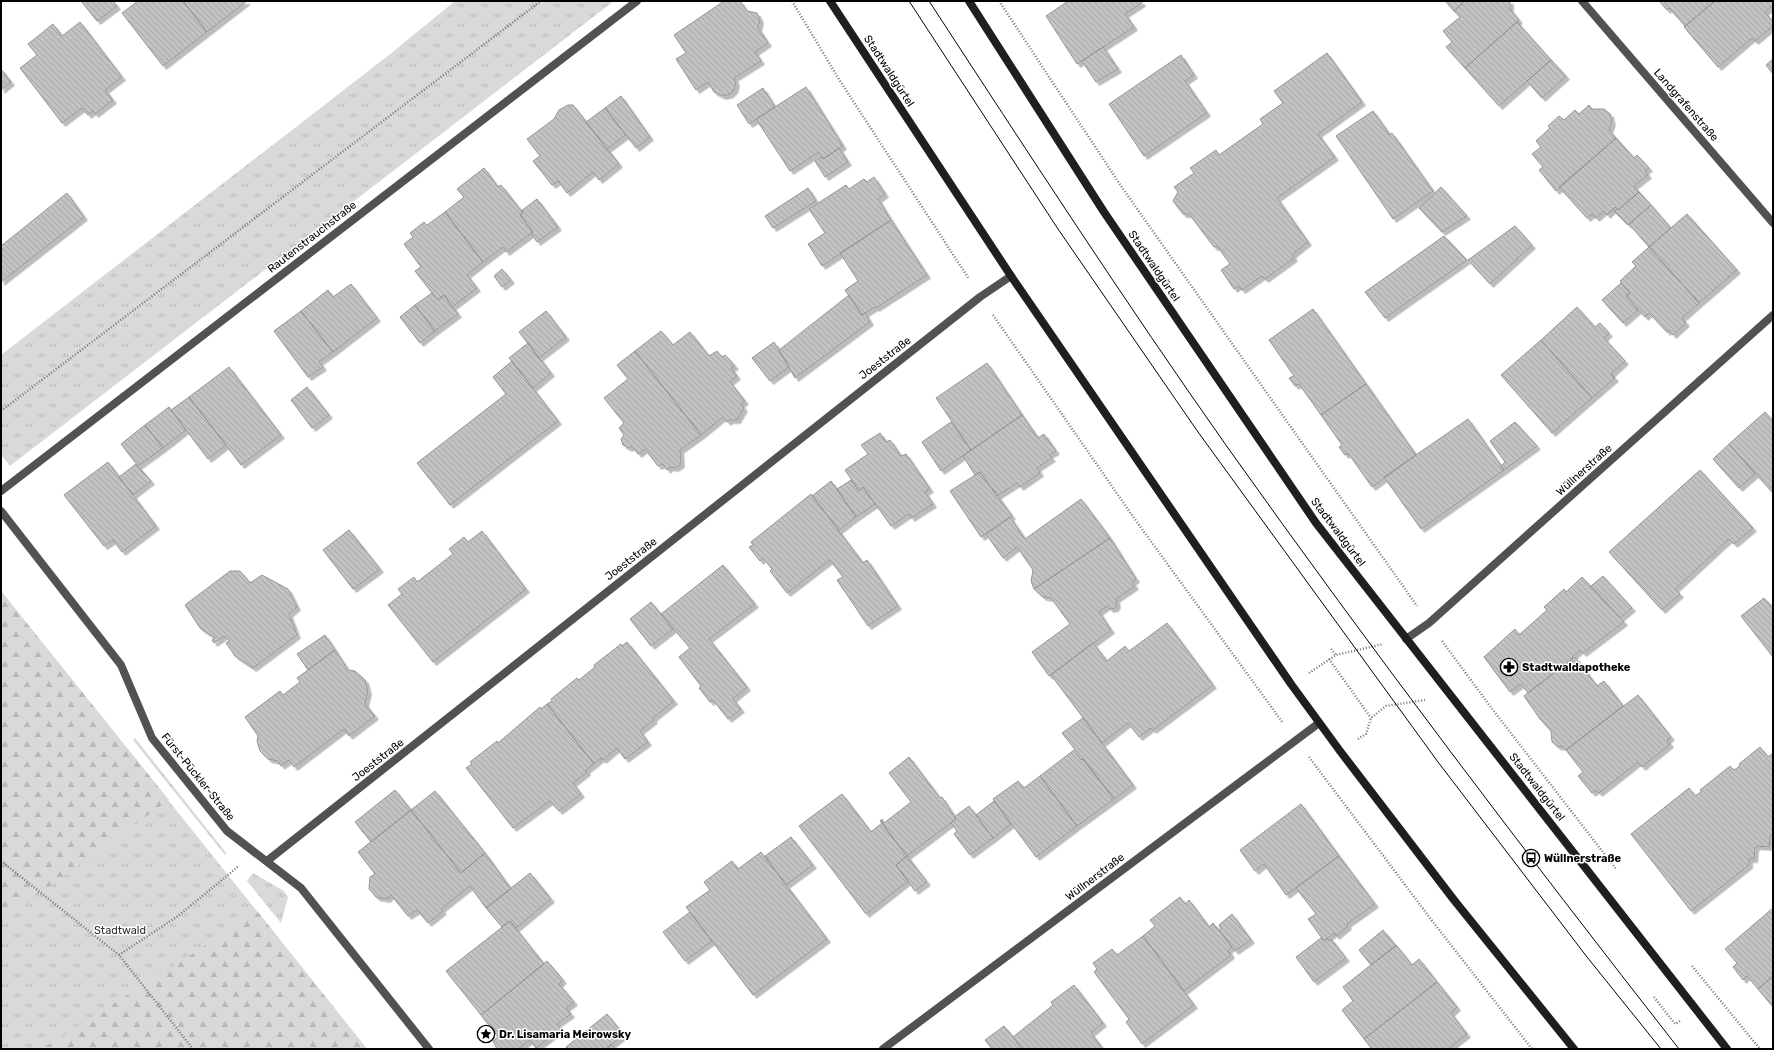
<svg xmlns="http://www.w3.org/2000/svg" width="1774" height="1050" viewBox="0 0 1774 1050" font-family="Rubik,sans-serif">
  <defs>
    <pattern id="grass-tufts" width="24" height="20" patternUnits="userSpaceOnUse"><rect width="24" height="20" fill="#d9d9d9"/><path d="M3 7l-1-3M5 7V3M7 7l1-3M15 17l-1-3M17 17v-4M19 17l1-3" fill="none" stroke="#b8b8b8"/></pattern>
    <pattern id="forest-firs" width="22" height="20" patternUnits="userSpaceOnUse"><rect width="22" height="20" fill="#d9d9d9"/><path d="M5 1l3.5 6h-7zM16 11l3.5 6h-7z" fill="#b8b8b8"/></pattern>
    <pattern id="building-back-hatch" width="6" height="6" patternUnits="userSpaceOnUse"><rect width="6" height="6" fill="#c2c2c2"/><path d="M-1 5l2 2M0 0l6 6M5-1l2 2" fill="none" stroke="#a5a5a5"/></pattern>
    <filter id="shadow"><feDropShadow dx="3.5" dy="3.5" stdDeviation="0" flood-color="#0004"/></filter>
  </defs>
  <rect width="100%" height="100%" fill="#fff"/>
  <!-- grass -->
  <path fill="url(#grass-tufts)" d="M455,1H614L10,466L1,455V355L389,55Z
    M1,591L367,1049H1Z
    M135,738L227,854L225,855L133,740Z
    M253,873L284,891L288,897L281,923L247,881Z"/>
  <!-- forest -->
  <path fill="url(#forest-firs)" d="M1,591L169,800L1,921Z
    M258,912L367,1049H39L55,1041Z"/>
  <!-- building -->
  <path fill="url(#building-back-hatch)" stroke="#969696" filter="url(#shadow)" d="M81,1H113L117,6L97,21Z
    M138,1H183L207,32L163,66L122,13Z
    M183,1H247L207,32Z
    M724,1H740L747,11L757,13L760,20L758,28L768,43L755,52L761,61L734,78L736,83L734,90L730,94L723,96L714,92L708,82L696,90L676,59L686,53L674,35Z
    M1068,1H1141L1142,3L1125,14L1134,27L1077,64L1046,16Z
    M1445,1H1465L1454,11Z
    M1465,1H1510V9L1519,20L1465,68L1446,47L1452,42L1443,31L1460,17L1454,11Z
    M1659,1H1715L1685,26L1669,8L1667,10Z
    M1715,1H1773V5L1765,12L1773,22V26L1755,41L1752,38L1718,67L1684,27Z
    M80,22L122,77L105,90L113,100L95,114L93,111L88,115L82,108L62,123L20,68L37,55L28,44L53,24L62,36Z
    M1517,22L1551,60L1499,106L1465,68Z
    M1103,47L1118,69L1096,82L1082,61Z
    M1327,53L1362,102L1318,134L1335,157L1277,198L1308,242L1292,255L1294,258L1265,279L1262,276L1242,290L1238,286L1234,289L1221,270L1230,264L1217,246L1214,247L1189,214H1183L1173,201L1178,192L1174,187L1194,173L1190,168L1216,150L1219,155L1263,124L1260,119L1283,103L1274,91Z
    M1181,55L1194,75L1185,81L1207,113L1144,156L1109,104Z
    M1773,59V74L1766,65Z
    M1551,60L1566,76L1542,98L1527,81Z
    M1,69L11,82L1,90Z
    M806,87L843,146L823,159L819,152L790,171L756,119Z
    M763,88L775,107L749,124L737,105Z
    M621,96L650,137L636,148L605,108Z
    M568,105H573L619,164L599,180L593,172L567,193L558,181L552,185L533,161L540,156L527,139L554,119L559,110Z
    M1589,105L1592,109H1604L1610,114L1612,122L1609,130L1616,138L1556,191L1539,170L1543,167L1532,154L1541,147L1536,141L1550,128L1548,126L1559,116L1564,120L1575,110L1579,114Z
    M605,108L626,135L607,149L586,122Z
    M1373,111L1390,135L1392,133L1433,191L1393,219L1336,136Z
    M1616,138L1634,158L1637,155L1649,168L1645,171L1648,175L1634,186L1639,192L1618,210L1615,207L1607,215L1604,211L1596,218L1592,214L1587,218L1559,187Z
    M839,148L848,162L825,177L815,161L821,157L823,159Z
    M484,168L498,187L501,185L523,213L520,215L533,232L506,252L503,247L483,262L445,212L464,197L457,189Z
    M874,177L885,194L878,199L891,220L822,266L808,244L825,233L809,209L846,185L849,189L864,179L867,182Z
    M1441,187L1467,216L1442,232L1419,208Z
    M808,188L816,201L773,228L765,216Z
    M1639,192L1651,205L1628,225L1614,211L1617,209L1618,210Z
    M67,193L84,217L1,282V246Z
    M537,199L558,227L537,242L531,233L533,232L520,215L523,213L521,211Z
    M1651,205L1671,228L1649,247L1629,224Z
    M445,212L483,262L467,275L477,288L452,307L444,295L438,300L432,293L415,271L421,267L404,244L413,237L410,233L424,222L427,225Z
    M1687,214L1737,270L1699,303L1649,247Z
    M891,220L927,275L876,308L875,307L862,315L845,290L858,281L840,253Z
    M1515,226L1532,245L1490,284L1468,260Z
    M1444,236L1467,260L1385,318L1365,292Z
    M1649,247L1699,303L1682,318L1686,323L1673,335L1669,330L1667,332L1649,313L1645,317L1626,296L1630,293L1620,281L1636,266L1632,262Z
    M502,269L511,280L502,287L494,276Z
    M1621,283L1630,293L1626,296L1638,310L1623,323L1602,300Z
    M351,284L377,318L333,352L301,311L328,290L333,297Z
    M432,293L438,300L444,295L458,314L435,331L415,305Z
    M849,295L862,315L865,313L870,322L795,378L779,350Z
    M415,305L435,331L420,343L400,317Z
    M1577,307L1595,327L1600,323L1609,333L1604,338L1625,361L1611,374L1615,378L1592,398L1541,340Z
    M1313,309L1366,384L1321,415L1299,384L1295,386L1289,378L1294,376L1269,340Z
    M301,311L333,352L319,362L323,367L308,377L274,331Z
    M546,311L566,337L539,358L519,332Z
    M661,331L673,345L690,332L709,356L717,351L722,357L725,355L728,358L735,366L731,368L737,376L730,382L745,401L741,404L744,408L737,420H730L727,422L723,417L701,435L635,351Z
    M1541,340L1592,398L1552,433L1501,375Z
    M774,342L789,367L770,381L752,358Z
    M528,343L551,373L533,388L509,358Z
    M635,351L701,435L680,450L681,464L675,468L670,467L667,470L663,464L658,466L645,449L638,454L632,446L629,448L623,445L621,439L624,435L619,428L624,423L604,398L628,379L617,365Z
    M512,361L558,421L450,505L417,463L506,394L493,377Z
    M987,363L1022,415L971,450L936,398Z
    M229,367L281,435L241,465L189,397Z
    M1366,384L1416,455L1372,487L1348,453L1345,455L1339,447L1342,445L1321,415Z
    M307,387L329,415L312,428L291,400Z
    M189,397L226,445L208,459L171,410Z
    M169,407L186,430L163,448L145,425Z
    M1765,412L1773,421V493L1729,444Z
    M1022,415L1038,438L1044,434L1056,451L1049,455L1052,458L1037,468L1040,473L1020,487L1017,483L997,496L980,472L975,475L963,456Z
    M1468,419L1504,470L1421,529L1384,477Z
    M951,422L971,450L941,471L922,442Z
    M1515,422L1537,446L1504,470L1501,466L1505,462L1490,441Z
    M145,425L163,448L138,466L121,444Z
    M880,433L886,442L890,440L901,456L906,454L930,489L925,492L933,504L911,518L909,514L891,526L863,487L859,491L845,470L868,454L861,445Z
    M1729,444L1755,474L1739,488L1713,459Z
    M108,462L156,526L122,552L113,540L104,546L64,495Z
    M136,464L151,481L133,495L119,477Z
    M1700,470L1753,528L1734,544L1729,539L1675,589L1680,594L1662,610L1609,552Z
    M980,472L1012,516L981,537L950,491Z
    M851,480L859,491L863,487L875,504L856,517L837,489Z
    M831,481L856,517L839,530L812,496Z
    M811,494L863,563L867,560L898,606L868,626L837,580L843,577L830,560L787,593L770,571L772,569L763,558L760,561L749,547L753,545L751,542Z
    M1081,499L1110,538L1034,589L1031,581L1033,570L1017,547L1003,558L986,534L1010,517L1025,539Z
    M349,530L380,569L353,589L323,550Z
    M482,531L526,589L433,662L388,605L402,594L398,589L414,577L417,582L453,554L449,549L464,537L468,542Z
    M1110,538L1136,579L1132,582L1135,586L1116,599L1117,605L1115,608L1110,609L1107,606L1099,612L1111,630L1049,676L1032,652L1070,624L1051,598L1043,597L1034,589Z
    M723,565L755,604L709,639L747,687L733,699L741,709L728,719L713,700L710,702L699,688L701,686L679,657L690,648L661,614Z
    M230,571H240L250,583L262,575L288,589L297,607L289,614L297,635L253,668L235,656L226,643L230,641L224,636L214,643L212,640L215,638L200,628L185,605Z
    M1603,576L1632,608L1620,618L1591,586Z
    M1582,577L1624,622L1583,653L1580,650L1572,657L1573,658L1528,693L1521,684L1510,692L1484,657L1515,629L1519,635L1547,610L1544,607L1564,589L1566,592Z
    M1764,598L1773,608V657L1741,616Z
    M651,602L673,629L651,646L630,619Z
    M1167,623L1213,685L1153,730L1151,728L1139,737L1128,723L1102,743L1051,675L1093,643L1107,661L1125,646L1129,651Z
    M325,635L335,650L308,670L297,654Z
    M627,642L674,701L653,718L654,720L640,731L648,742L625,759L617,748L603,760L601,758L594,764L547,704L552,701L551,699L577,678L579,680L595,667L594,665L621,644L622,646Z
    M335,650L348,670L355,671L365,680L368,691L365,704L375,716L349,736L344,729L294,767L289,760L281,766L278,761L268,759L260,751L257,741L258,736L245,717L280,691L283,695L300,682L297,678Z
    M1575,657L1597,686L1604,681L1623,706L1566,750L1564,747L1557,746L1552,742L1551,731L1540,719L1524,696Z
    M1638,695L1671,737L1667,740L1670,744L1642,767L1638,762L1599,793L1596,790L1592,793L1578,776L1583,772L1566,750Z
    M547,704L594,764L586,770L587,772L573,783L581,794L559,811L550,801L513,828L466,768L472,764L470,762L497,741L498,743L540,707L541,709Z
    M1083,718L1133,785L1114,799L1062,733Z
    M1760,747L1768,757L1773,753V835L1770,836L1769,847L1757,846L1755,848L1754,859H1749V865L1691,911L1631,834L1689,788L1695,796L1701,792L1700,790L1730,766L1734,770L1740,766L1739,764Z
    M1074,750L1081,760L1083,758L1114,799L1077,826L1040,776Z
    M909,757L940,798L942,797L956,819L907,856L880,821L882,819L884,823L911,802L889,773Z
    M1040,776L1077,826L1036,857L993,799L1018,781L1024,788Z
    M395,790L411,810L371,842L355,822Z
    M435,791L485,853L461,873L411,810Z
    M842,794L871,832L882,823L907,856L896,865L908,881L866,914L799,826Z
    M994,801L1011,824L993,838L976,815Z
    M1301,804L1339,856L1286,895L1264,864L1255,871L1240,850Z
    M969,806L993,838L970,855L954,834L957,831L951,823L956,819L954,817Z
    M411,810L461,873L485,853L511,889L486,908L470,886L441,909L443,911L428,923L417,910L408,916L391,895L387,899L376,897L369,889L370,877L375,874L358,852Z
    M791,837L813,865L786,885L765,856Z
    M761,852L827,939L753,995L686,907L710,890L704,882L732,861L738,869Z
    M907,856L927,882L915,891L896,865Z
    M1339,856L1375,904L1347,924L1348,926L1336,936L1334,933L1324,941L1308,919L1316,914L1296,888Z
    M530,873L551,899L516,928L510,921L502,927L486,908Z
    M1180,897L1185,904L1189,900L1209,927L1213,923L1232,947L1228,950L1231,955L1184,991L1143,936L1155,926L1150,920Z
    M1773,908V976L1758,989L1747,976L1743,980L1733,967L1737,963L1725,949Z
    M690,912L712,941L685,961L663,932Z
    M1232,914L1251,940L1235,951L1219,930L1221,929L1219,925Z
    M510,921L544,964L481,1015L446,971Z
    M1383,930L1396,946L1371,965L1359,950Z
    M1143,936L1194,1005L1142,1044L1126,1022L1129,1019L1094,972L1097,969L1093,963L1112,949L1117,955Z
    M1321,938L1324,941L1327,938L1329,941L1331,939L1346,958L1314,982L1296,957Z
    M1396,945L1412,965L1419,959L1437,982L1364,1039L1342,1010L1353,1001L1343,987Z
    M547,961L563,980L559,984L574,1002L566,1008L571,1014L557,1024L561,1029L536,1048L530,1040L518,1049H497L493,1041L498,1037L481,1015Z
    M1773,976V1007L1758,989Z
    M1437,982L1457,1007L1451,1013L1467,1034L1448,1049H1372L1364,1039Z
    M1074,985L1103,1023L1091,1033L1103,1049H1022L1013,1037L1053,1005L1051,1002Z
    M607,1014L624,1035L606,1049H568L566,1047Z
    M1004,1026L1013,1037L1022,1049H992L985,1040Z
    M611,1044L615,1049H606Z"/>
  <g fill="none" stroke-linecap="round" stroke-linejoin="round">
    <!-- path -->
    <path stroke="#747474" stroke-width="2.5" stroke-dasharray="1 2" stroke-linecap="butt" d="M792,1L840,81L969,279
      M999,1L1121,186L1417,606
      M993,315L1134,518L1283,723
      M1,411L541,1
      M1442,641L1493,710L1616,869
      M1331,649L1336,655
      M1329,659L1371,718
      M1309,673L1336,655L1383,644
      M1358,739L1366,734L1371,718L1386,706L1425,700
      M1309,757L1433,922L1532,1049
      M1,861L119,955L193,1049
      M119,955L178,916L239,866
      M1692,966L1760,1049
      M1654,997L1675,1024L1680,1021"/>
    <!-- minor -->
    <path stroke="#525252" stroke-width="8" d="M1582,1L1773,223
      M1,491L637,1
      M1,511L121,665L152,738L227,831L301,888L429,1049
      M1406,639L1429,623L1773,315
      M267,861L980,297L1011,276
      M883,1049L1319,723"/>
    <!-- secondary -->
    <path stroke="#1f1f1f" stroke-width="8" d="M830,1L1011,276L1291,684L1340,751L1454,900L1574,1049
      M969,1L1104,212L1316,523L1727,1049"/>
    <!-- tram -->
    <path stroke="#000" stroke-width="1" d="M909,1L1058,229L1198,432L1438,762L1587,957L1661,1049
      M929,1C1027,151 1125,302 1228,448C1373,652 1525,852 1679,1049"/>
  </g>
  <!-- icons -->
  <defs>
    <symbol id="pharmacy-ring" viewBox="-11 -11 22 22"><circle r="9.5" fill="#fff" stroke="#000" stroke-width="1.5"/><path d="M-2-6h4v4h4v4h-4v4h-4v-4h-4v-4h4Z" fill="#000"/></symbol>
    <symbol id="bus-ring" viewBox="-11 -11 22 22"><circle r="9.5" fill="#fff" stroke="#000" stroke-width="1.5"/><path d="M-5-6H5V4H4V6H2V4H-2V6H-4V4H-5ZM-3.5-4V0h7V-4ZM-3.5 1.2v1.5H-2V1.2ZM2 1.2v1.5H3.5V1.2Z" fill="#000"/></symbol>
    <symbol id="sight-ring" viewBox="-11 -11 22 22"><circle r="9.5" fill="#fff" stroke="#000" stroke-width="1.5"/><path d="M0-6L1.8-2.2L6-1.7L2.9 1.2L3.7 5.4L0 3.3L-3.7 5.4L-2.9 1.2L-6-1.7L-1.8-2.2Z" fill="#000"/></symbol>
  </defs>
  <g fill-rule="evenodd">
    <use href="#pharmacy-ring" x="1499" y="657" width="20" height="20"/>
    <use href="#bus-ring" x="1521" y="848" width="20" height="20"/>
    <use href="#sight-ring" x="476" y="1024" width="20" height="20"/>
  </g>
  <g text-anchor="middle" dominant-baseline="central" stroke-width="3" stroke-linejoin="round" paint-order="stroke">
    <!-- street labels -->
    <g font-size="11" fill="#000" stroke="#fff">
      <text transform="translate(889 71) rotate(57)">Stadtwaldgürtel</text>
      <text transform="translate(1686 105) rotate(49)">Landgrafenstraße</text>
      <text transform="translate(312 237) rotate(-38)">Rautenstrauchstraße</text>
      <text transform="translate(1154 266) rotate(56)">Stadtwaldgürtel</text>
      <text transform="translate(885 358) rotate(-38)">Joeststraße</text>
      <text transform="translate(1584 470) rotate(-42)">Wüllnerstraße</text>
      <text transform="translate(1338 532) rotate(53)">Stadtwaldgürtel</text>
      <text transform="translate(631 559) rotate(-38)">Joeststraße</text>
      <text transform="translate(378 760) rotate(-38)">Joeststraße</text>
      <text transform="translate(198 777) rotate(51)">Fürst-Pückler-Straße</text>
      <text transform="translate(1537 787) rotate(52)">Stadtwaldgürtel</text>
      <text transform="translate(1095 877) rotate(-37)">Wüllnerstraße</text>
    </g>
    <!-- poi labels -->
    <g font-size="11" font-weight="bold" fill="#000" stroke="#fff" text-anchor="start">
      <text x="1522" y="667">Stadtwaldapotheke</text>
      <text x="1544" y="858">Wüllnerstraße</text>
      <text x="499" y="1034">Dr. Lisamaria Meirowsky</text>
    </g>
    <!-- park labels -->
    <g font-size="11" fill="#303030" stroke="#fff">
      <text x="120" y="930">Stadtwald</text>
    </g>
  </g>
  <!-- border -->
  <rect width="1774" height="1050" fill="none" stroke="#000000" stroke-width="4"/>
</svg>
